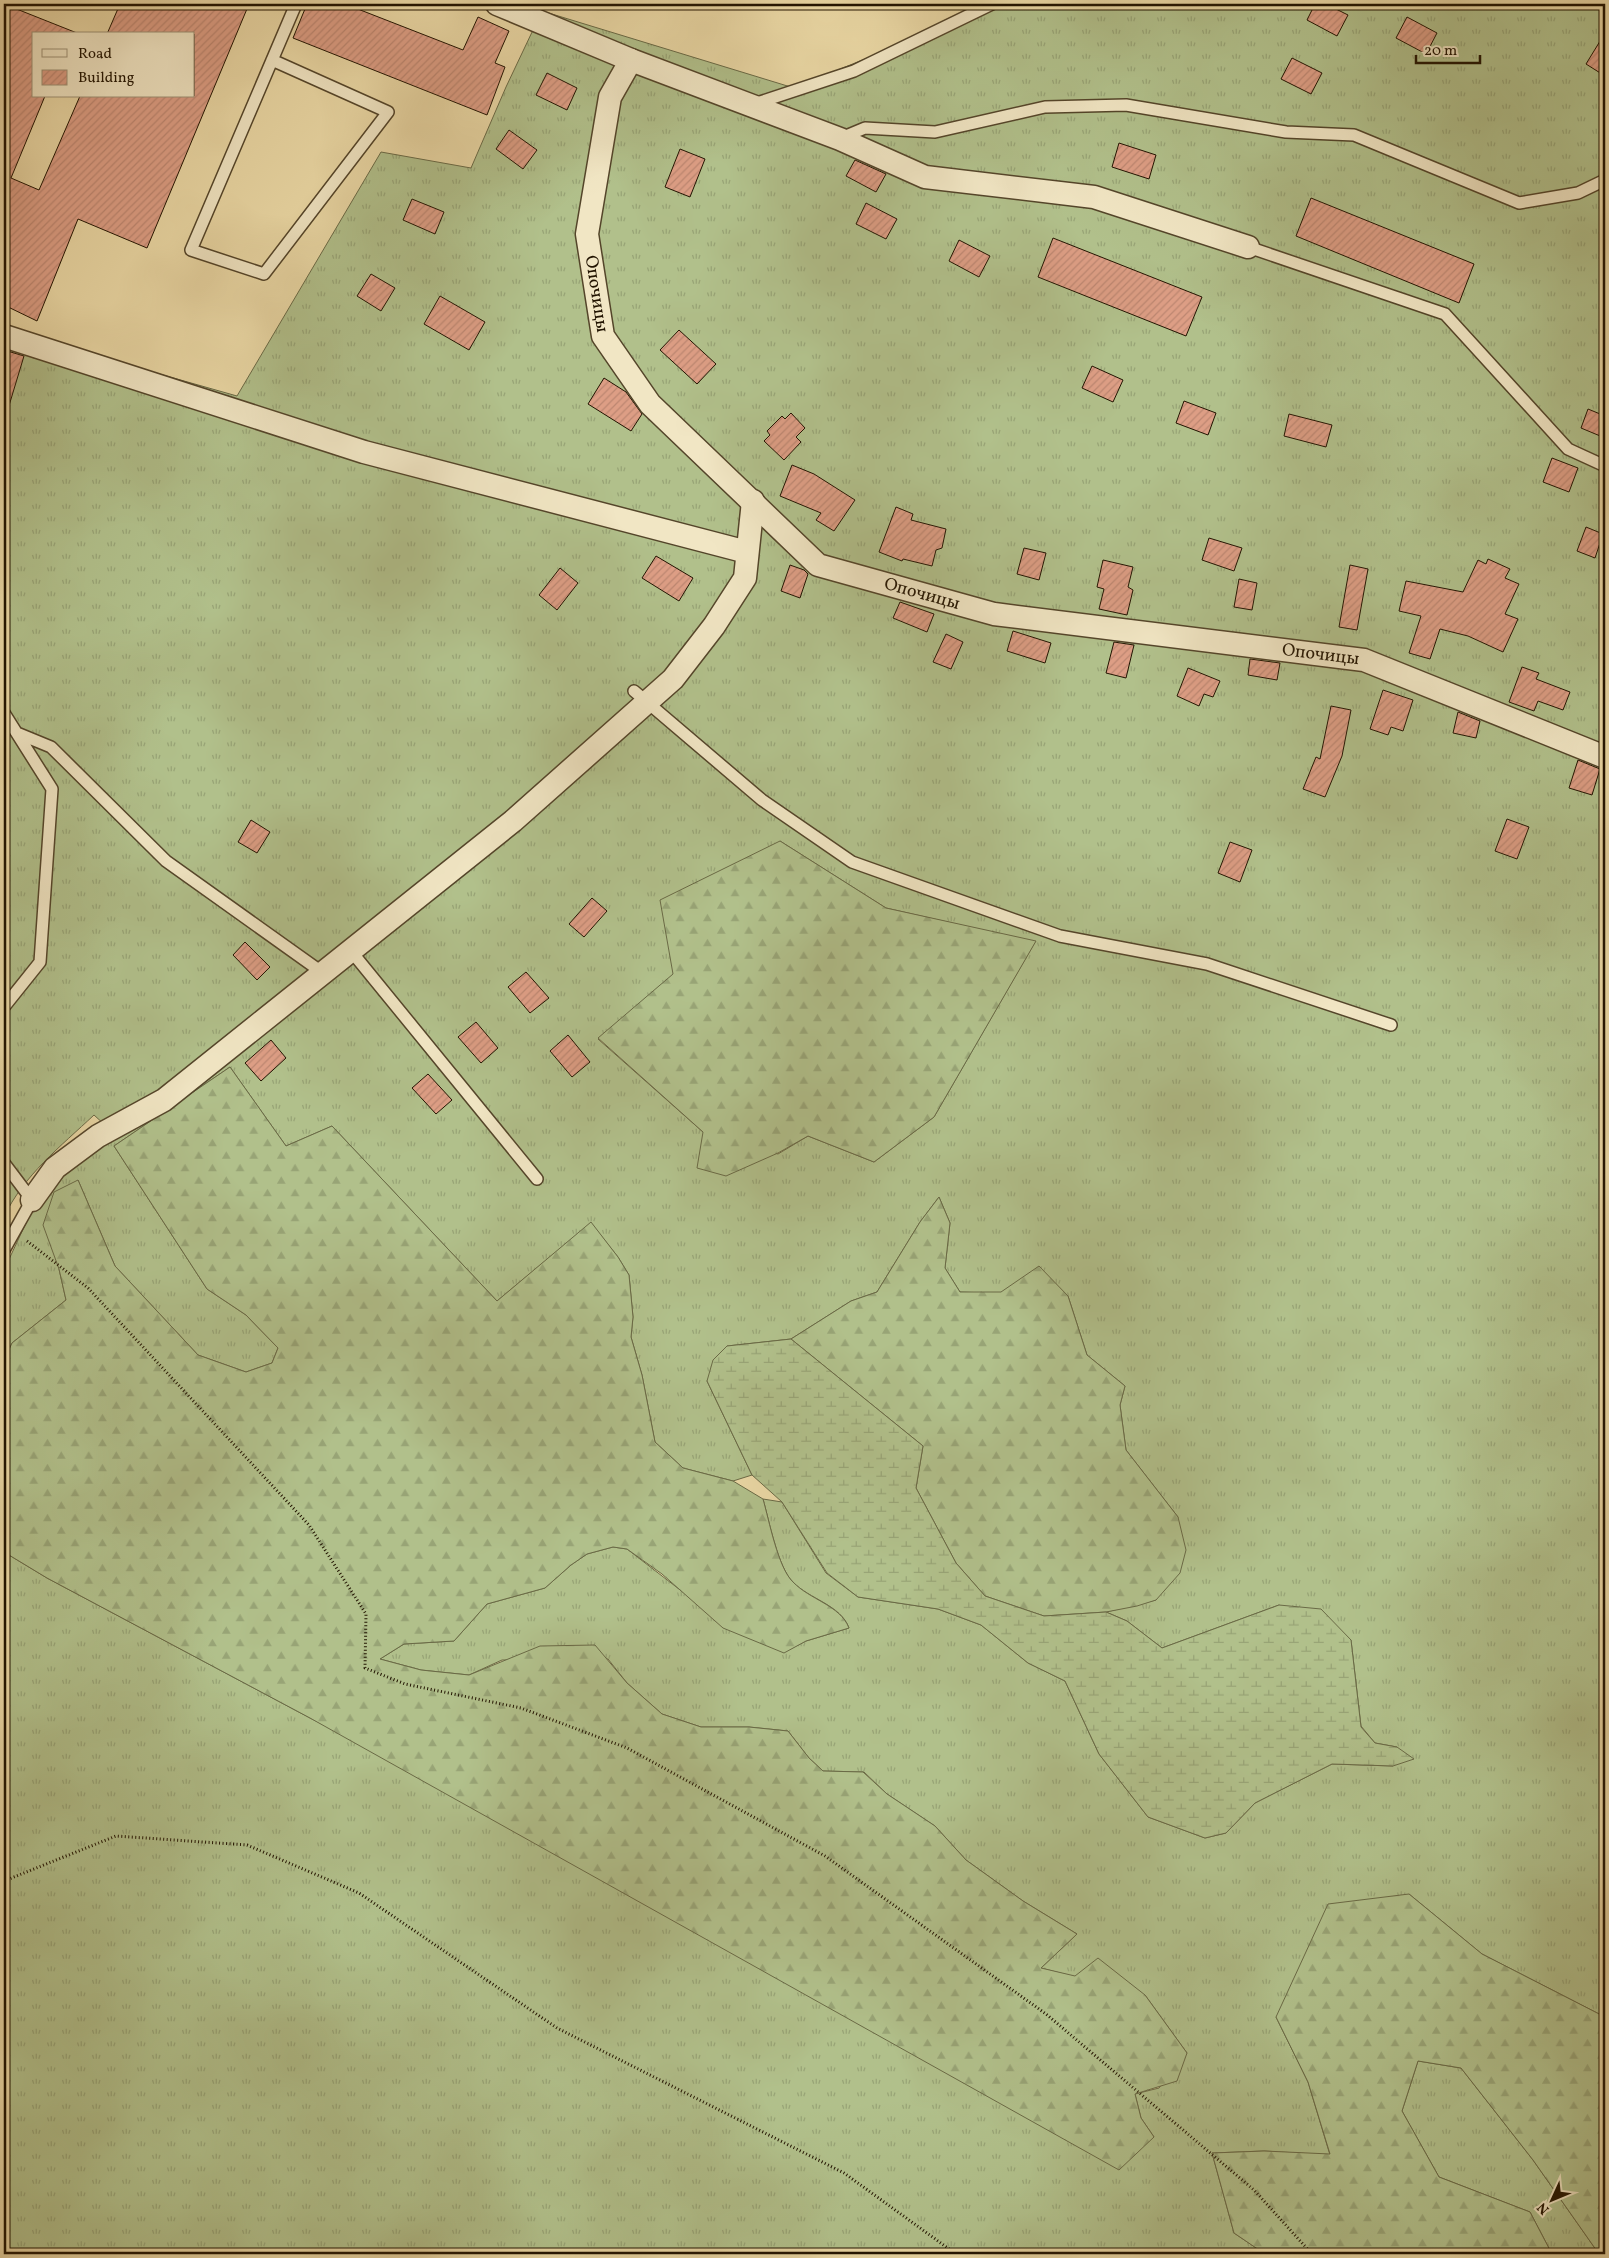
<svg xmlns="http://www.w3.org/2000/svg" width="1609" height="2258" viewBox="0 0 1609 2258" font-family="Vollkorn,serif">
  <defs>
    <pattern id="grass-tufts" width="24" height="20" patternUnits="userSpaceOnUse" patternTransform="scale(1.25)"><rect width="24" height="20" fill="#b1c08b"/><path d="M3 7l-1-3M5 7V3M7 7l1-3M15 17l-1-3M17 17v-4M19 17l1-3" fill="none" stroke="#98a476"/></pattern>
    <pattern id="forest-firs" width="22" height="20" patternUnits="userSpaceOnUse" patternTransform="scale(1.25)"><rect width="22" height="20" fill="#b1c08b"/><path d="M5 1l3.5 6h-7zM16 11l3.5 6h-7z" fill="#98a476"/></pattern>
    <pattern id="wetland-marsh" width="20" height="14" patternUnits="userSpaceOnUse" patternTransform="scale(1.25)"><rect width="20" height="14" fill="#b1c08b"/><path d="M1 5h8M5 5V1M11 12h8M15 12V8" fill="none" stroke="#98a476"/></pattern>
    <pattern id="building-hatch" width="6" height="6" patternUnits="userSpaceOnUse" patternTransform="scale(1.25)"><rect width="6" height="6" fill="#dd9e85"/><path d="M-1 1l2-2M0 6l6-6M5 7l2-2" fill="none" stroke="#bd8771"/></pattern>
  </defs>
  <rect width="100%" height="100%" fill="#ead8a5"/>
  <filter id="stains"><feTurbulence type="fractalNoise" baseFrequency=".004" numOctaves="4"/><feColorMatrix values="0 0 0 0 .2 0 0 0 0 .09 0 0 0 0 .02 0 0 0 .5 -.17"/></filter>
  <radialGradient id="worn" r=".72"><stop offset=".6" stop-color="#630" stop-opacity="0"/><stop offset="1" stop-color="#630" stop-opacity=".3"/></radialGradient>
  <!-- grass -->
  <path fill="url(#grass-tufts)" stroke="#6a6a46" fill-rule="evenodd" d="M999,4H1605V2017L1482,1954L1409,1894L1276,2017L1308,2082L1330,2155L1264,2151L1212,2153L1234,2233L1265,2254H4V1552L47,1578L310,1718L1154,2137L1141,2118L1135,2094L1159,2088L1187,2053L1145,1995L1041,1968L1077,1934L1023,1901L966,1860L935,1826L887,1794L864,1772L823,1771L809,1758L788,1731L749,1727H701L662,1714L627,1683L608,1659L502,1660L469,1675L421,1670L380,1659L404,1644L454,1641L487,1604L545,1588L571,1565L587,1554L613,1547L627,1549L688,1596L784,1652L806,1641L849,1628C841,1605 809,1599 793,1582C778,1568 769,1520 763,1499L782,1502L826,1573L858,1597L938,1609L981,1625L1028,1663L1065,1681L1099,1754L1148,1817L1205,1838L1226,1833L1255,1803L1332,1764L1393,1766L1397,1747L1375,1743L1361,1726L1351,1640L1279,1605L1162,1648L1127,1621L1106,1612L1156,1600L1178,1517L1126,1450L1120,1405L1125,1386L1087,1355L1068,1296L960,1292L945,1268L950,1223L939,1197L920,1222L877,1292L851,1301L791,1339L727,1346L707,1381L752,1475L733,1481L683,1468L655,1442L642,1375L631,1337L633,1317L629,1275L618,1257L591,1223L497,1301L332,1126L286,1146L230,1067L114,1146L207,1289L246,1315L278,1348L272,1363L246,1372L198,1355L115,1266L78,1180L59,1269L66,1300L12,1343L4,1361V1270L32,1210L70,1164L117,1136L94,1115C61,1146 23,1176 4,1217V330L237,396L381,152L471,168L506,87L542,11L794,88ZM780,841L886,908L1035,942L934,1117L874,1162L808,1136L778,1154L703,1132L598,1039L674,974Z
    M1418,2061L1461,2068L1533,2160L1599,2254H1552L1530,2212L1439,2177L1402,2111Z"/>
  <!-- forest -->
  <path fill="url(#forest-firs)" stroke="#6a6a46" d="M780,841L886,908L1036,941L934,1117L874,1162L808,1136L778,1153L726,1176L697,1168L703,1132L598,1038L673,974L660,900Z
    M230,1067L286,1146L332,1126L497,1301L591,1222L618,1257L629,1275L633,1317L631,1337L642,1375L655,1442L683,1468L733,1481L763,1499C769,1520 778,1568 793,1582C810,1600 840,1605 849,1628L806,1641L784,1653L723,1628L662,1574L627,1549L613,1547L587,1554L571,1565L545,1588L487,1604L454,1641L404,1644L380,1659L421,1670L469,1675L540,1646L595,1645L627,1683L662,1714L701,1727H749L788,1731L809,1758L823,1771L863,1772L887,1794L935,1826L966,1860L1023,1901L1077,1934L1041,1968L1075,1976L1098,1958L1145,1995L1187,2053L1177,2081L1135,2094L1141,2118L1154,2137L1119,2170L310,1718L47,1578L4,1552V1361L12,1343L66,1300L59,1269L43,1225L54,1192L78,1180L115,1266L198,1355L246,1372L272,1363L278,1348L246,1315L207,1289L114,1146Z
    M939,1197L950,1223L945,1268L960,1292H1001L1039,1266L1068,1296L1087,1355L1125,1386L1120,1405L1126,1450L1178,1517L1186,1550L1180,1573L1156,1600L1137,1606L1106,1612L1044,1616L985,1596L956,1563L916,1488L923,1446L791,1339L851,1301L877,1292L920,1222Z
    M1409,1894L1482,1954L1605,2017V2254H1599L1533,2160L1461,2068L1418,2061L1402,2111L1439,2177L1530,2212L1552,2254H1265L1234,2233L1212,2153L1264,2151L1330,2154L1308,2082L1276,2017L1328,1904Z"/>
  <!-- wetland -->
  <path fill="url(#wetland-marsh)" stroke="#6a6a46" d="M791,1339L923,1446L916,1488L956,1563L985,1596L1044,1616L1106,1612L1127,1621L1162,1648L1279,1605L1321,1609L1351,1640L1361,1727L1375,1743L1397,1747L1414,1759L1393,1766L1332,1764L1255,1803L1226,1833L1205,1838L1148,1817L1099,1754L1065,1681L1028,1663L981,1625L938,1609L858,1597L827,1573L782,1502L752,1475L707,1381L713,1360L727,1346Z"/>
  <!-- building -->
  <path fill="url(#building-hatch)" stroke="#221401" d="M4,4L77,33L34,34V96H45L11,178L39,190L80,96H194V34H107L120,4H249L147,248L78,219L37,321L4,305Z
    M307,4H345L463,50L478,17L509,31L495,63L505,67L487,115L293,38Z
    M1315,4H1326L1348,15L1337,36L1307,20Z
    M1407,17L1437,33L1426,54L1396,38Z
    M1605,33V76L1586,64Z
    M1292,58L1322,73L1311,94L1281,79Z
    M547,73L577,88L567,110L536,95Z
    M509,130L537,150L523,169L496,149Z
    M1119,143L1156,155L1149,179L1112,167Z
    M680,149L705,159L690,197L665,187Z
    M855,160L886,174L876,192L846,176Z
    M1311,198L1474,264L1459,303L1296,236Z
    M412,199L444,212L435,234L403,220Z
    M866,203L897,219L886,239L856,224Z
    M1053,238L1202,297L1186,336L1038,277Z
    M959,240L990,256L979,277L949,261Z
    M371,274L395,288L381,311L357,296Z
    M440,296L485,322L469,350L424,324Z
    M679,330L716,364L697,384L660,350Z
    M4,350L24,356L8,409L4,408Z
    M1092,366L1123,380L1113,402L1082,388Z
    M604,378L626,392L642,414L631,431L588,404Z
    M1184,401L1216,413L1208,435L1176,423Z
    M1588,409L1605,416V438L1581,428Z
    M791,413L805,428L796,437L801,442L784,460L764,441L770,435L767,431L782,416L785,419Z
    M1289,414L1332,425L1326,447L1284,436Z
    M1552,458L1578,468L1569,492L1543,482Z
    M792,465L814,474L855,500L834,531L816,520L821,513L780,496Z
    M896,507L913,514L911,520L946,529L942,548L936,550L932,566L903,559L902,561L879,552Z
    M1586,527L1603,534L1595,558L1577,551Z
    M1209,538L1242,548L1234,571L1202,560Z
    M1024,548L1046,553L1039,580L1017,574Z
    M656,556L693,578L679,601L642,578Z
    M1488,559L1510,569L1505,578L1519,584L1505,614L1518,619L1503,652L1468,636L1440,629L1430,659L1409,653L1421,616L1399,611L1406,581L1463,592L1478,560L1486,564Z
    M1103,560L1133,567L1128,587L1133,590L1127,615L1099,609L1104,589L1097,587Z
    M790,565L804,570L808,574L800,598L781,591Z
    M1350,565L1368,569L1357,630L1339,627Z
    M560,568L578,583L557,610L539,595Z
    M1239,579L1257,583L1252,610L1234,607Z
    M900,602L934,614L927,632L893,618Z
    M1013,631L1051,643L1045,663L1007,651Z
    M946,634L963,642L951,669L933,662Z
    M1114,642L1134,645L1126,678L1106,673Z
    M1250,659L1280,663L1277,680L1248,675Z
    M1522,667L1539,673L1536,679L1570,692L1563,710L1538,701L1534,711L1509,702Z
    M1188,668L1220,681L1213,697L1204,694L1199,706L1177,696Z
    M1383,690L1413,700L1403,731L1391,727L1388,735L1370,729Z
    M1331,706L1351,710L1342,756L1325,797L1303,789L1316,757L1320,759Z
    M1458,712L1480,721L1476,738L1453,733Z
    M1578,760L1600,769L1592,795L1569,788Z
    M1507,819L1529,827L1517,859L1495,851Z
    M251,820L270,832L257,853L238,842Z
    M1230,842L1252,850L1240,882L1218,873Z
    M592,898L607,911L584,937L569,924Z
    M245,942L270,967L257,980L233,955Z
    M526,972L549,998L530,1013L508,987Z
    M476,1022L498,1048L481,1063L458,1037Z
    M568,1035L590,1062L572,1077L550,1051Z
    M271,1040L286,1058L261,1081L245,1063Z
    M428,1074L452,1100L436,1114L412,1088Z"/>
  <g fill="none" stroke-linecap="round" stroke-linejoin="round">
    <defs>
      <path id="service" d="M272,60L388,112L264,274L191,250L296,4
        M754,104L854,71L992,4
        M841,138L865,128L935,132L1045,107L1126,105L1286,132L1354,135L1519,203L1578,193L1605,180
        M1248,247L1445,314L1568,449L1605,466
        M634,691L762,800L852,862L1060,936L1207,964L1391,1025
        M4,713L52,789L40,962L4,1007
        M17,733L51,747L166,861L323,973
        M351,951L537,1179
        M4,1163L32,1200L4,1250"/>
      <g id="minor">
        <path d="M497,4L631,60L840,139L925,177L1094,197L1248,247"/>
        <path id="s1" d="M631,60L610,97L587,234L603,336L650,404L818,565L994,614L1364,660L1605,757"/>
        <path d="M4,336L364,452L747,552"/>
        <path d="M32,1200L55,1168L98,1136L164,1100L513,821L673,679L714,626L745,578L753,501"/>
      </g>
    </defs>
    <!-- service casing -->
    <use href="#service" stroke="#54452a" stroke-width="14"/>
    <!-- minor casing -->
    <use href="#minor" stroke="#54452a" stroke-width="25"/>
    <!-- path -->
    <path stroke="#221401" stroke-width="3" stroke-dasharray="1 2.5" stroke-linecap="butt" d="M27,1241L88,1288L309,1525L366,1614L365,1668L405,1684L521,1708L627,1748L825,1856L1046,2014L1254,2190L1312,2254
      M4,1881L116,1836L247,1845L359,1893L557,2028L844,2173L956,2254"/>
    <!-- service -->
    <use href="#service" stroke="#f1e6c4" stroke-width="11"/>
    <!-- minor -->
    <use href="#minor" stroke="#f1e6c4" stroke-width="22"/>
  </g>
  <g text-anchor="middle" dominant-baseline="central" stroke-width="5" stroke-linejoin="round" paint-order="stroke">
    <!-- street labels -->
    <g font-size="18" fill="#221401" stroke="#f1e6c4">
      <text stroke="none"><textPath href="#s1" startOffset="242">Опочицы</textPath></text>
      <text stroke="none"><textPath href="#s1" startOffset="708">Опочицы</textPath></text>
      <text stroke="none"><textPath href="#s1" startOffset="1112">Опочицы</textPath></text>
    </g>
  </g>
  <!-- margin -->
  <rect width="1609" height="2258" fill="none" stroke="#ead8a5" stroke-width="20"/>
  <rect x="5" y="5" width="1599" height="2248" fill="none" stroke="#221401" stroke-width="2.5"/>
  <rect x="10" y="10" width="1589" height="2238" fill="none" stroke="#221401"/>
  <!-- legend -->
  <rect x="32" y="32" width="162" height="65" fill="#f1e6c4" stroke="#9e9276"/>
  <rect x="42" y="49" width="25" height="8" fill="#f1e6c4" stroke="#9e9276"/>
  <text x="78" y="58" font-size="15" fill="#221401">Road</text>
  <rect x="42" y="70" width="25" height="15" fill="url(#building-hatch)" stroke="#9e9276"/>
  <text x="78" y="82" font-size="15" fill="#221401">Building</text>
  <!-- north arrow -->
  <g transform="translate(1552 2200) rotate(226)" stroke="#f1e6c4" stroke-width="4" paint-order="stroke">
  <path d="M0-4L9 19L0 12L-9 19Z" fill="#221401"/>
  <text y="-8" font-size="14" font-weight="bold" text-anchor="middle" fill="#221401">N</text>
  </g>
  <!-- scale -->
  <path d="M1416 55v8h64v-8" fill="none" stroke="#221401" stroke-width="2.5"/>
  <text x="1424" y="55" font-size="15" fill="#221401" stroke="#f1e6c4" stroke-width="4" paint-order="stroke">20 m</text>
  <rect width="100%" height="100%" filter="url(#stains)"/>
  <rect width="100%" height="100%" fill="url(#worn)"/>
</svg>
